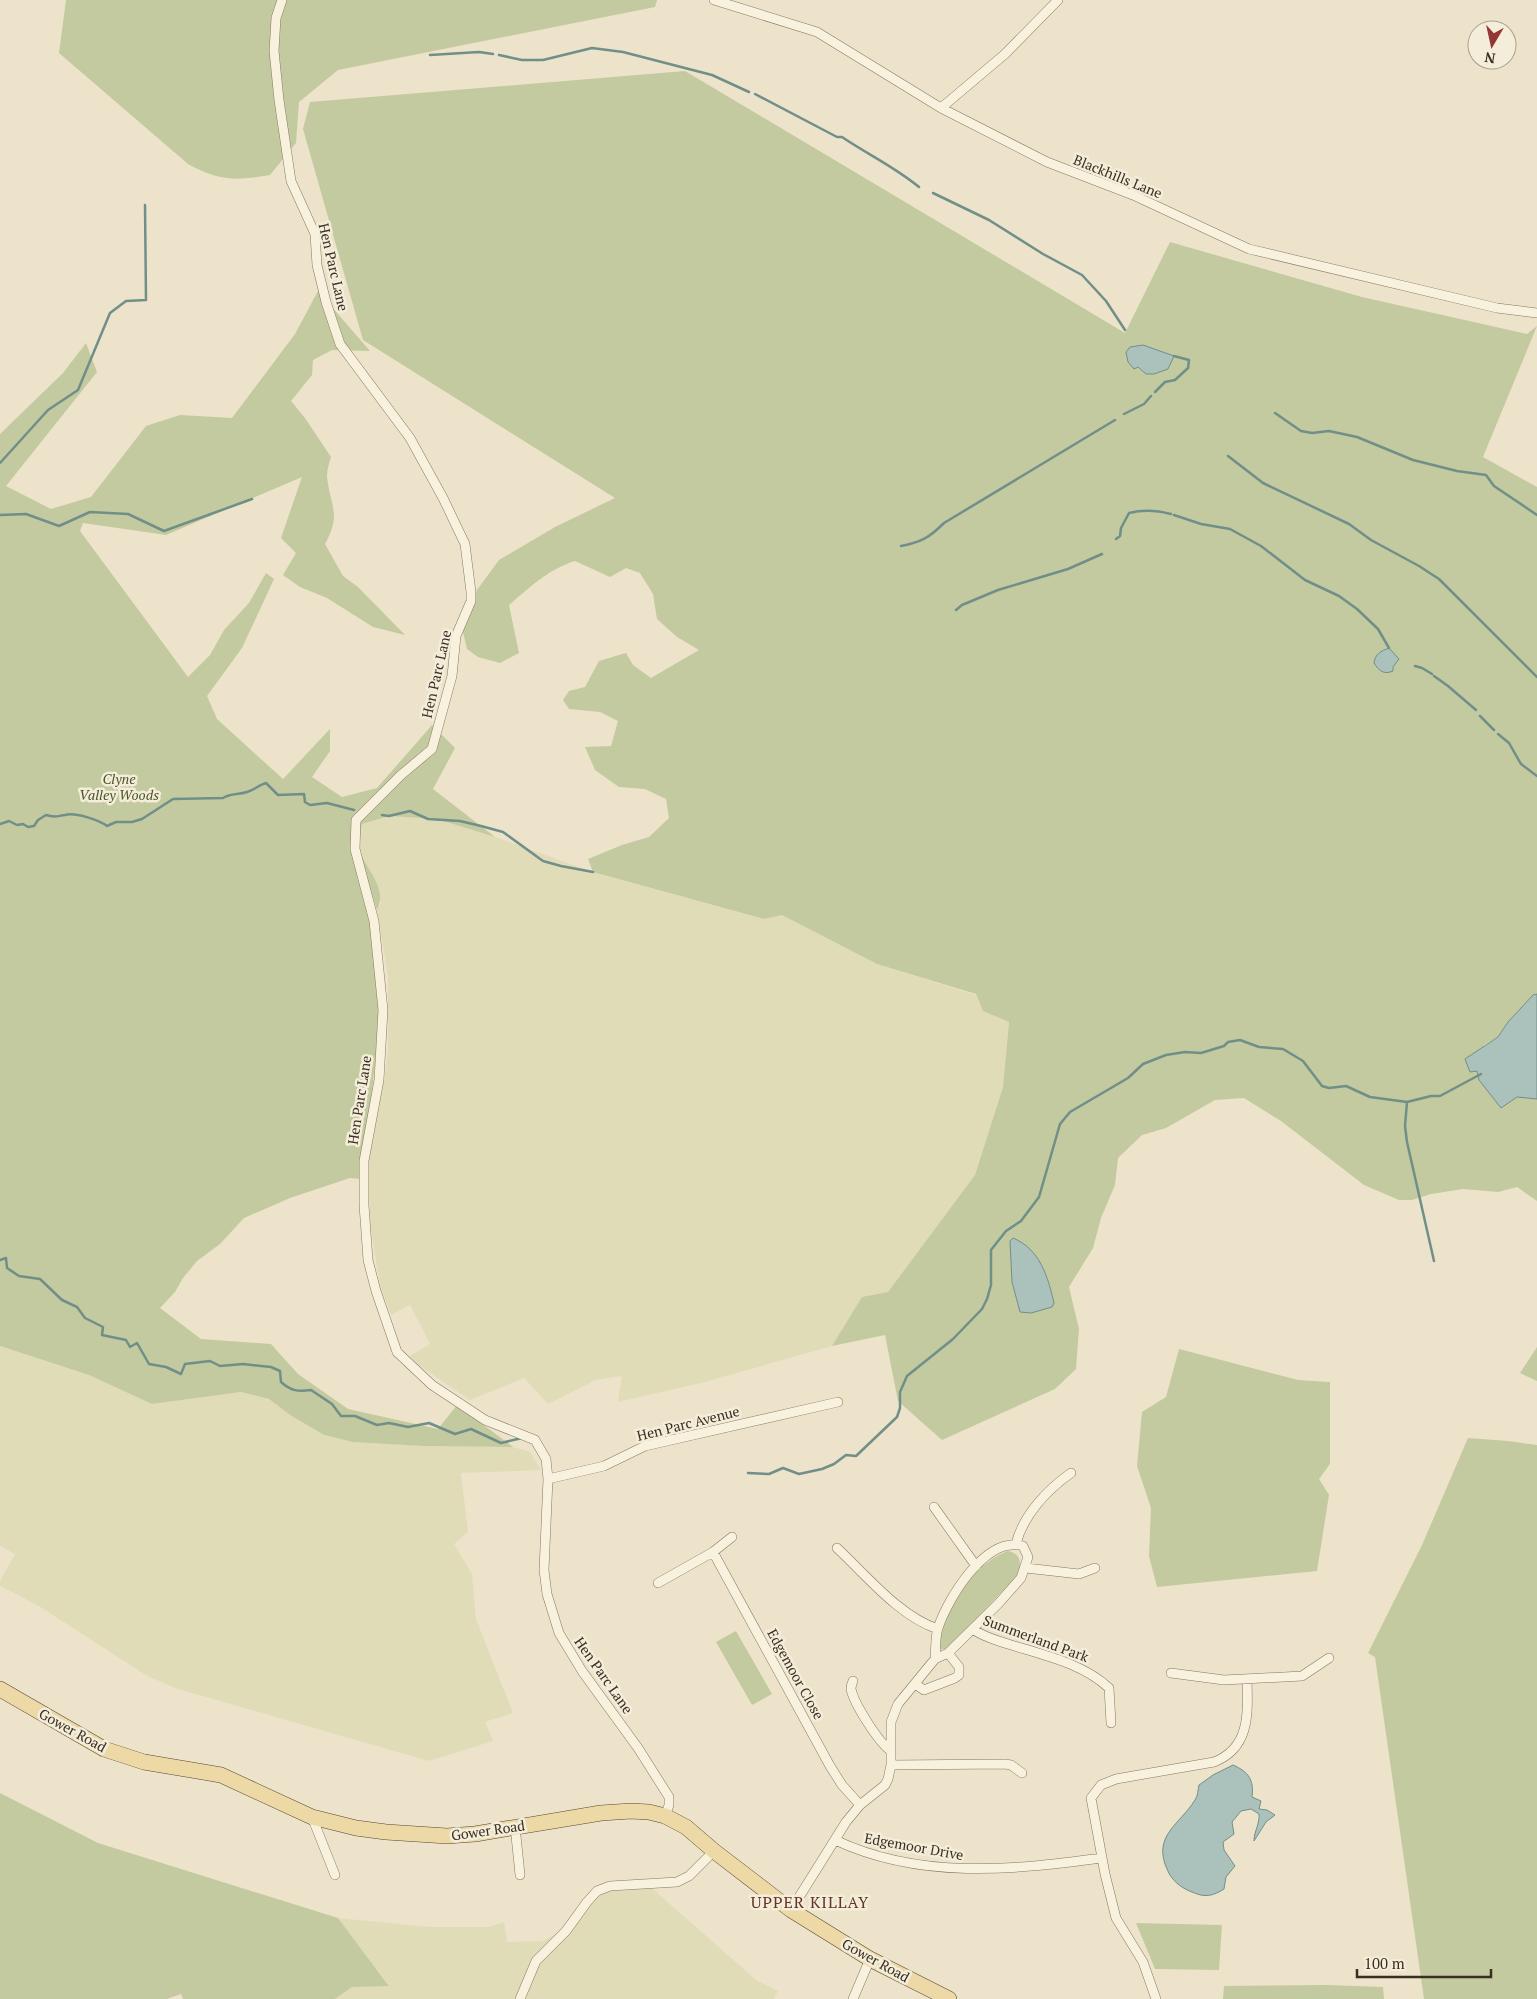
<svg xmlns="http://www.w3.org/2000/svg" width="1537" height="1999" viewBox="0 0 1537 1999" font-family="'PT Serif',serif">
  <rect width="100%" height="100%" fill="#ece3ca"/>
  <!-- farmland -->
  <path fill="#e1dcb8" d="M389,816L437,819L495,837L593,872L763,919L782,915L877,964L976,995L983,1011L1009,1022L1003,1087L975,1175L888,1292L862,1298L832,1346L705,1382L618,1402L622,1376L596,1380L548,1404L524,1378L470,1400L417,1364L410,1356L430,1344L410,1305L391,1315L380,1285L371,1229L367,1169L385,1076L388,1051V976L377,910L381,903L360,848L362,824Z
    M0,1346L89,1375L152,1404L241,1392L269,1399L290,1415L324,1435L353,1442L423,1446L513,1447L530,1452L541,1470L461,1473L468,1532L454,1544L472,1574L476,1619L513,1713L485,1722L493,1741L429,1761L178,1689L147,1676L39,1606L0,1586V1581L15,1554L0,1546Z
    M638,1881L653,1889L756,1980L778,1991L774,1999H335L352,1987L389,1985L338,1918L430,1927H489L504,1922L507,1942L543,1941L561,1931L590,1891L602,1883Z"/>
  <!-- green -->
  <path fill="#c3ca9f" d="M66,0H657L655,7L338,70L299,102L296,143L270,175C235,181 219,181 188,164L59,53Z
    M685,71L1125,333L1170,242L1362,297L1527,334L1537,326L1483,457L1537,487V994L1533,995L1508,1022L1498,1037L1484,1045L1477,1071L1479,1080L1488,1090L1517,1097L1537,1099V1201L1517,1187L1498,1192L1463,1189L1431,1194L1412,1200H1399L1364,1185L1281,1121L1244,1098L1215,1100L1166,1128L1142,1135L1118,1158L1115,1185L1101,1218L1093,1248L1069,1287L1079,1329L1076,1369L1055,1389L942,1440L898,1401L885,1335L832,1346L862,1297L888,1292L975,1175L1003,1087L1009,1022L983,1011L976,994L877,964L782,915L764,919L593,872L588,859L622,845L649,837L669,818L666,799L645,789L619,787L595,770L585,747L611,746L618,721L600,712L569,709L563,700L569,691L585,687L599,661L626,653L633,665L651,678L699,650L677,637L657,619L653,594L640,573L626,568L610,577L575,561C549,569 530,587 509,605L519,653L500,663L478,657L467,649L463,632L477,590L499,560L555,527L615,498L363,340L303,129L310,102Z
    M318,291L370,351L332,350L313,360L312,375L291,401L305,418L331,457C329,463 327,470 327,476C330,507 342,513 325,544L343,576L358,587L405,635L373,627L327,598L300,587L283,575L296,553L281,538L302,477L166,535L83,523L80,531L188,677L210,655L224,630L249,603L266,573L274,579L242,648L207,696L217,719L283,779L330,729V751L312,777L342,797L377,788L432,725L455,748L433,789L495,837L437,819L389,816L362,824C361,831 359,841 360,848C363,868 389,887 377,910L367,879L359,877L373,937L378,991L379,1026L369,1118L362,1151L360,1179L350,1178L290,1198L244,1218L220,1244L197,1261L183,1278L175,1292L160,1308L201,1339L271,1344L298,1374L348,1409L438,1429L457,1405L513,1447L423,1446L353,1442L324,1435L290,1415L269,1399L241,1392L152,1404L89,1375L0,1346V434L63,373L86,343L97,372L6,486L51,509L91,497L146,426L180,415L232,418L295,334Z
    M1537,1347V1381L1520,1373Z
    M1179,1349L1298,1380L1330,1382V1464L1319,1479L1329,1495L1317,1571L1157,1587L1149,1556L1151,1508L1137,1466L1142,1412L1166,1397Z
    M1468,1438L1508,1441L1537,1445V1999H1424L1375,1657L1368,1653L1422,1545Z
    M1008,1551C1021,1554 1021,1562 1019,1574L947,1649H941C933,1634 960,1591 970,1579C979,1568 995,1555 1008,1551Z
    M736,1631L772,1694L752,1705L716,1642Z
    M0,1793L98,1843L338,1918L389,1986L352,1987L335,1999H183L181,1994L167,1999H0Z
    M1136,1923L1222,1925L1219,1970L1155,1969Z
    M1327,1985L1383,1987L1384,1999H1223L1224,1986Z"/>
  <!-- water -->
  <path fill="#abc1bb" stroke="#718f89" d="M1143,345L1174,356L1168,369L1154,374H1146L1138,367L1134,369L1128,362L1126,352L1130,347Z
    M1389,648L1399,659L1393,667V671C1384,675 1379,671 1374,663C1375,654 1381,651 1389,648Z
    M1537,994V1099L1517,1097L1501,1108L1479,1080L1477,1071L1470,1072L1465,1059L1498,1037L1508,1022L1533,995Z
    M1013,1238C1040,1249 1048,1277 1054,1303L1052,1307L1031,1313L1020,1312L1012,1282L1010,1241Z
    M1233,1765C1249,1772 1254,1780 1252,1797L1261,1801L1259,1809L1267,1810L1275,1815L1266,1822L1254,1841C1254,1831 1260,1824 1259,1814L1251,1809L1241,1811L1232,1822L1234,1834L1223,1842L1224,1850L1235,1866L1226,1877L1224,1889C1213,1896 1205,1898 1192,1892C1181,1888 1171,1880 1167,1869C1152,1836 1180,1824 1195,1800C1198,1796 1198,1789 1199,1785L1213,1775Z"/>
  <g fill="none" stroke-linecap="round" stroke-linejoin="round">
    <!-- stream -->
    <path stroke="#718f89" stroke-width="2.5" d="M430,55L479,52L493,54
      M499,55L522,60H543L592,48L623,52L712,75L749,92
      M755,94L837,137H842C867,154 895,167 919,187
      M933,193L989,220L1043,254L1082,275L1106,301L1125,330
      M1155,392L1165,382L1175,380L1188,368L1189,360L1174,356
      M1275,413L1301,431L1312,433L1329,431L1357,437L1413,460L1457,471L1486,475L1494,486L1537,515
      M1124,414L1144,404L1151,396
      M1228,456L1263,483L1349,524L1371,540L1419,566L1439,579L1537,677
      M0,463L48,410L78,390L110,313L126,301L146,300L145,205
      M0,515L26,514L59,526L90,512L128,514L164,531L252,499
      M1174,515L1201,524L1230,529L1261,546L1305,580L1339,596L1357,609L1378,629L1389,648
      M1116,539L1120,536L1121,528L1129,513C1144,509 1156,510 1171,514
      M901,546C921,542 929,538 944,523L1115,420
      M956,610L962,605L998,590L1068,569L1102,554
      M1415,666L1422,668L1432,674
      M1434,676L1448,686L1476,710
      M1480,716L1494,730
      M1498,734L1509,743L1521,764L1537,776
      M382,815L389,816L410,811L428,819L460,821L481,826L503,832L543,861L561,866L593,872
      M0,824L9,821L17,825L23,824L28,827L34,826L38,820L46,815C55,818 57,816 65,815C75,812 99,820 107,826L116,822H132L142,819L173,799L223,798C231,793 238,795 247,792C254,790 259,785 266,783L278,795L304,794L305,802L310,805L327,803L354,810
      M1407,1102L1405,1126L1407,1142L1434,1261
      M0,1260L6,1258L7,1268L19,1276L40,1279L62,1300L77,1307L85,1318L103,1327L102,1335L126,1340L130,1347L137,1343L149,1364L166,1367L181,1374L185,1364L210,1361L220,1366L243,1364L271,1367L280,1371L281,1382C291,1391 298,1392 311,1390L332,1404L341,1416H355L377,1425L389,1423L408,1427L429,1423L455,1434L471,1429L501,1443L522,1438
      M748,1473L769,1474L783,1468L799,1474L822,1469L834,1464L846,1455L856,1456L897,1417L900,1408V1392L907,1376L953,1339L982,1309L987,1299L991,1285V1250L1006,1231L1021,1221L1039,1197L1060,1124L1070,1112L1128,1078L1143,1064L1166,1055L1185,1052L1201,1053L1224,1046L1228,1042L1240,1040L1259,1047L1283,1049L1303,1061L1322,1086L1329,1088L1346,1086L1370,1097L1407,1102L1431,1096H1440L1481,1074"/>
    <defs>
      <path id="minor" d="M282,0L276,18L274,51L279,100L291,181L315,234L317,265L326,302L340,344L410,438L443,498L465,544L471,592V601L456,636L452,676L432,749L401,775L356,820L355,849L374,921L383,1010L379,1080L364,1161V1205L368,1260L376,1291L397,1352L432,1385L485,1420L535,1440L546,1459L548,1479L544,1570L547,1594L559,1633L582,1671L638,1748L669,1797V1805L665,1816
        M714,0L817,32L941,108L1047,162L1133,195L1249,249L1497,308L1537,313
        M941,108L1005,54L1058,0
        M548,1479L604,1466L645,1446L838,1402
        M934,1507L976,1566
        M1016,1544C1023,1515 1048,1489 1071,1473
        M837,1548C866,1575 900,1617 938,1629
        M713,1552L830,1766L842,1785L860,1805
        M1026,1568L1079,1574L1095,1568
        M658,1583L713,1552L732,1537
        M973,1629C983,1637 996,1640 1008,1644C1043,1655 1082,1663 1109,1688L1111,1723
        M1171,1673L1224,1680L1302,1676L1329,1658
        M853,1681C852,1683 851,1687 851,1689C854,1704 879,1743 891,1751
        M915,1684L924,1690L955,1678L959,1675V1667L948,1653
        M891,1765L1005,1764L1011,1765L1022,1773
        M312,1817L335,1875
        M515,1826L520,1875
        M835,1840C920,1880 1012,1870 1102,1858
        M791,1910L846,1822L860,1805L885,1785L888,1779L891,1765V1722L898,1704L935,1659L948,1653L998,1604L1021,1578L1028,1557L1023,1546C986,1535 948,1598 938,1628C935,1637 936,1649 935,1659
        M520,1999L536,1961L566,1931L587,1902L597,1891L610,1886L677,1882L689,1876L714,1851
        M853,1999L870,1959
        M1156,1999L1143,1962L1116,1918L1105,1874L1091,1798L1101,1785L1116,1779L1214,1762C1250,1748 1248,1714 1247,1680"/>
      <path id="primary" d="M0,1689L104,1749L144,1762L221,1775L312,1817L356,1828L386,1832L447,1836L475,1834L601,1813L631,1811L649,1812L665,1816L686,1827L714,1851L791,1910L870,1959L949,1999"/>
    </defs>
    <!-- minor casing -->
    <use href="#minor" stroke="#887760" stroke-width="10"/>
    <!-- primary casing -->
    <use href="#primary" stroke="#564533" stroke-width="16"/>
    <!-- minor -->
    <use href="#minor" stroke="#f7f1de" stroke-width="9"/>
    <!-- primary -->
    <use href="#primary" stroke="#ecd9a6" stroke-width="15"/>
  </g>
  <g text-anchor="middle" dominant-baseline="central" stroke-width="5" stroke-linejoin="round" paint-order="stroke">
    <!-- street labels -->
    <g font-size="14" fill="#3a2e22" stroke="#f4edda">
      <text transform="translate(1118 176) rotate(22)">Blackhills Lane</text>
      <text transform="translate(334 267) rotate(77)">Hen Parc Lane</text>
      <text transform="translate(436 674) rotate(-77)">Hen Parc Lane</text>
      <text transform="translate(359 1100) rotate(-81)">Hen Parc Lane</text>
      <text transform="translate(688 1423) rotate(-14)">Hen Parc Avenue</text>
      <text transform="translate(1036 1638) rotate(20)">Summerland Park</text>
      <text transform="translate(796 1674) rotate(61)">Edgemoor Close</text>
      <text transform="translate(604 1675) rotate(55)">Hen Parc Lane</text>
      <text transform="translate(73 1730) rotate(29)">Gower Road</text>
      <text transform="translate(488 1830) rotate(-8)">Gower Road</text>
      <text transform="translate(914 1846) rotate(10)">Edgemoor Drive</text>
      <text transform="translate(876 1960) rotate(29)">Gower Road</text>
    </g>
    <!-- park labels -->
    <g font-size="14" font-style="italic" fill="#48552a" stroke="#f4edda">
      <text x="119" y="778">Clyne<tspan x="119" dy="16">Valley Woods</tspan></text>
    </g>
    <!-- quarter labels -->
    <g font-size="16" letter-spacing="1" fill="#633424" stroke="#f4edda">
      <text x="810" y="1902">UPPER KILLAY</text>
    </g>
  </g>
  <!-- north arrow -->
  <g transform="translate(1492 45) rotate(189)"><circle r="24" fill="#f4edda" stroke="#aaa190"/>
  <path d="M0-4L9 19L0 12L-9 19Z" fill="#933734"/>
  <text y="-8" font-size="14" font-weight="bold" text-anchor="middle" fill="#3a2e22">N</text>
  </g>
  <!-- scale -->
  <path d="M1357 1969v8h134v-8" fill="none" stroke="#3a2e22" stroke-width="2.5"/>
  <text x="1364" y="1969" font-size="15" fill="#3a2e22" stroke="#f4edda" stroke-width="4" paint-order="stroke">100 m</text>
</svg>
